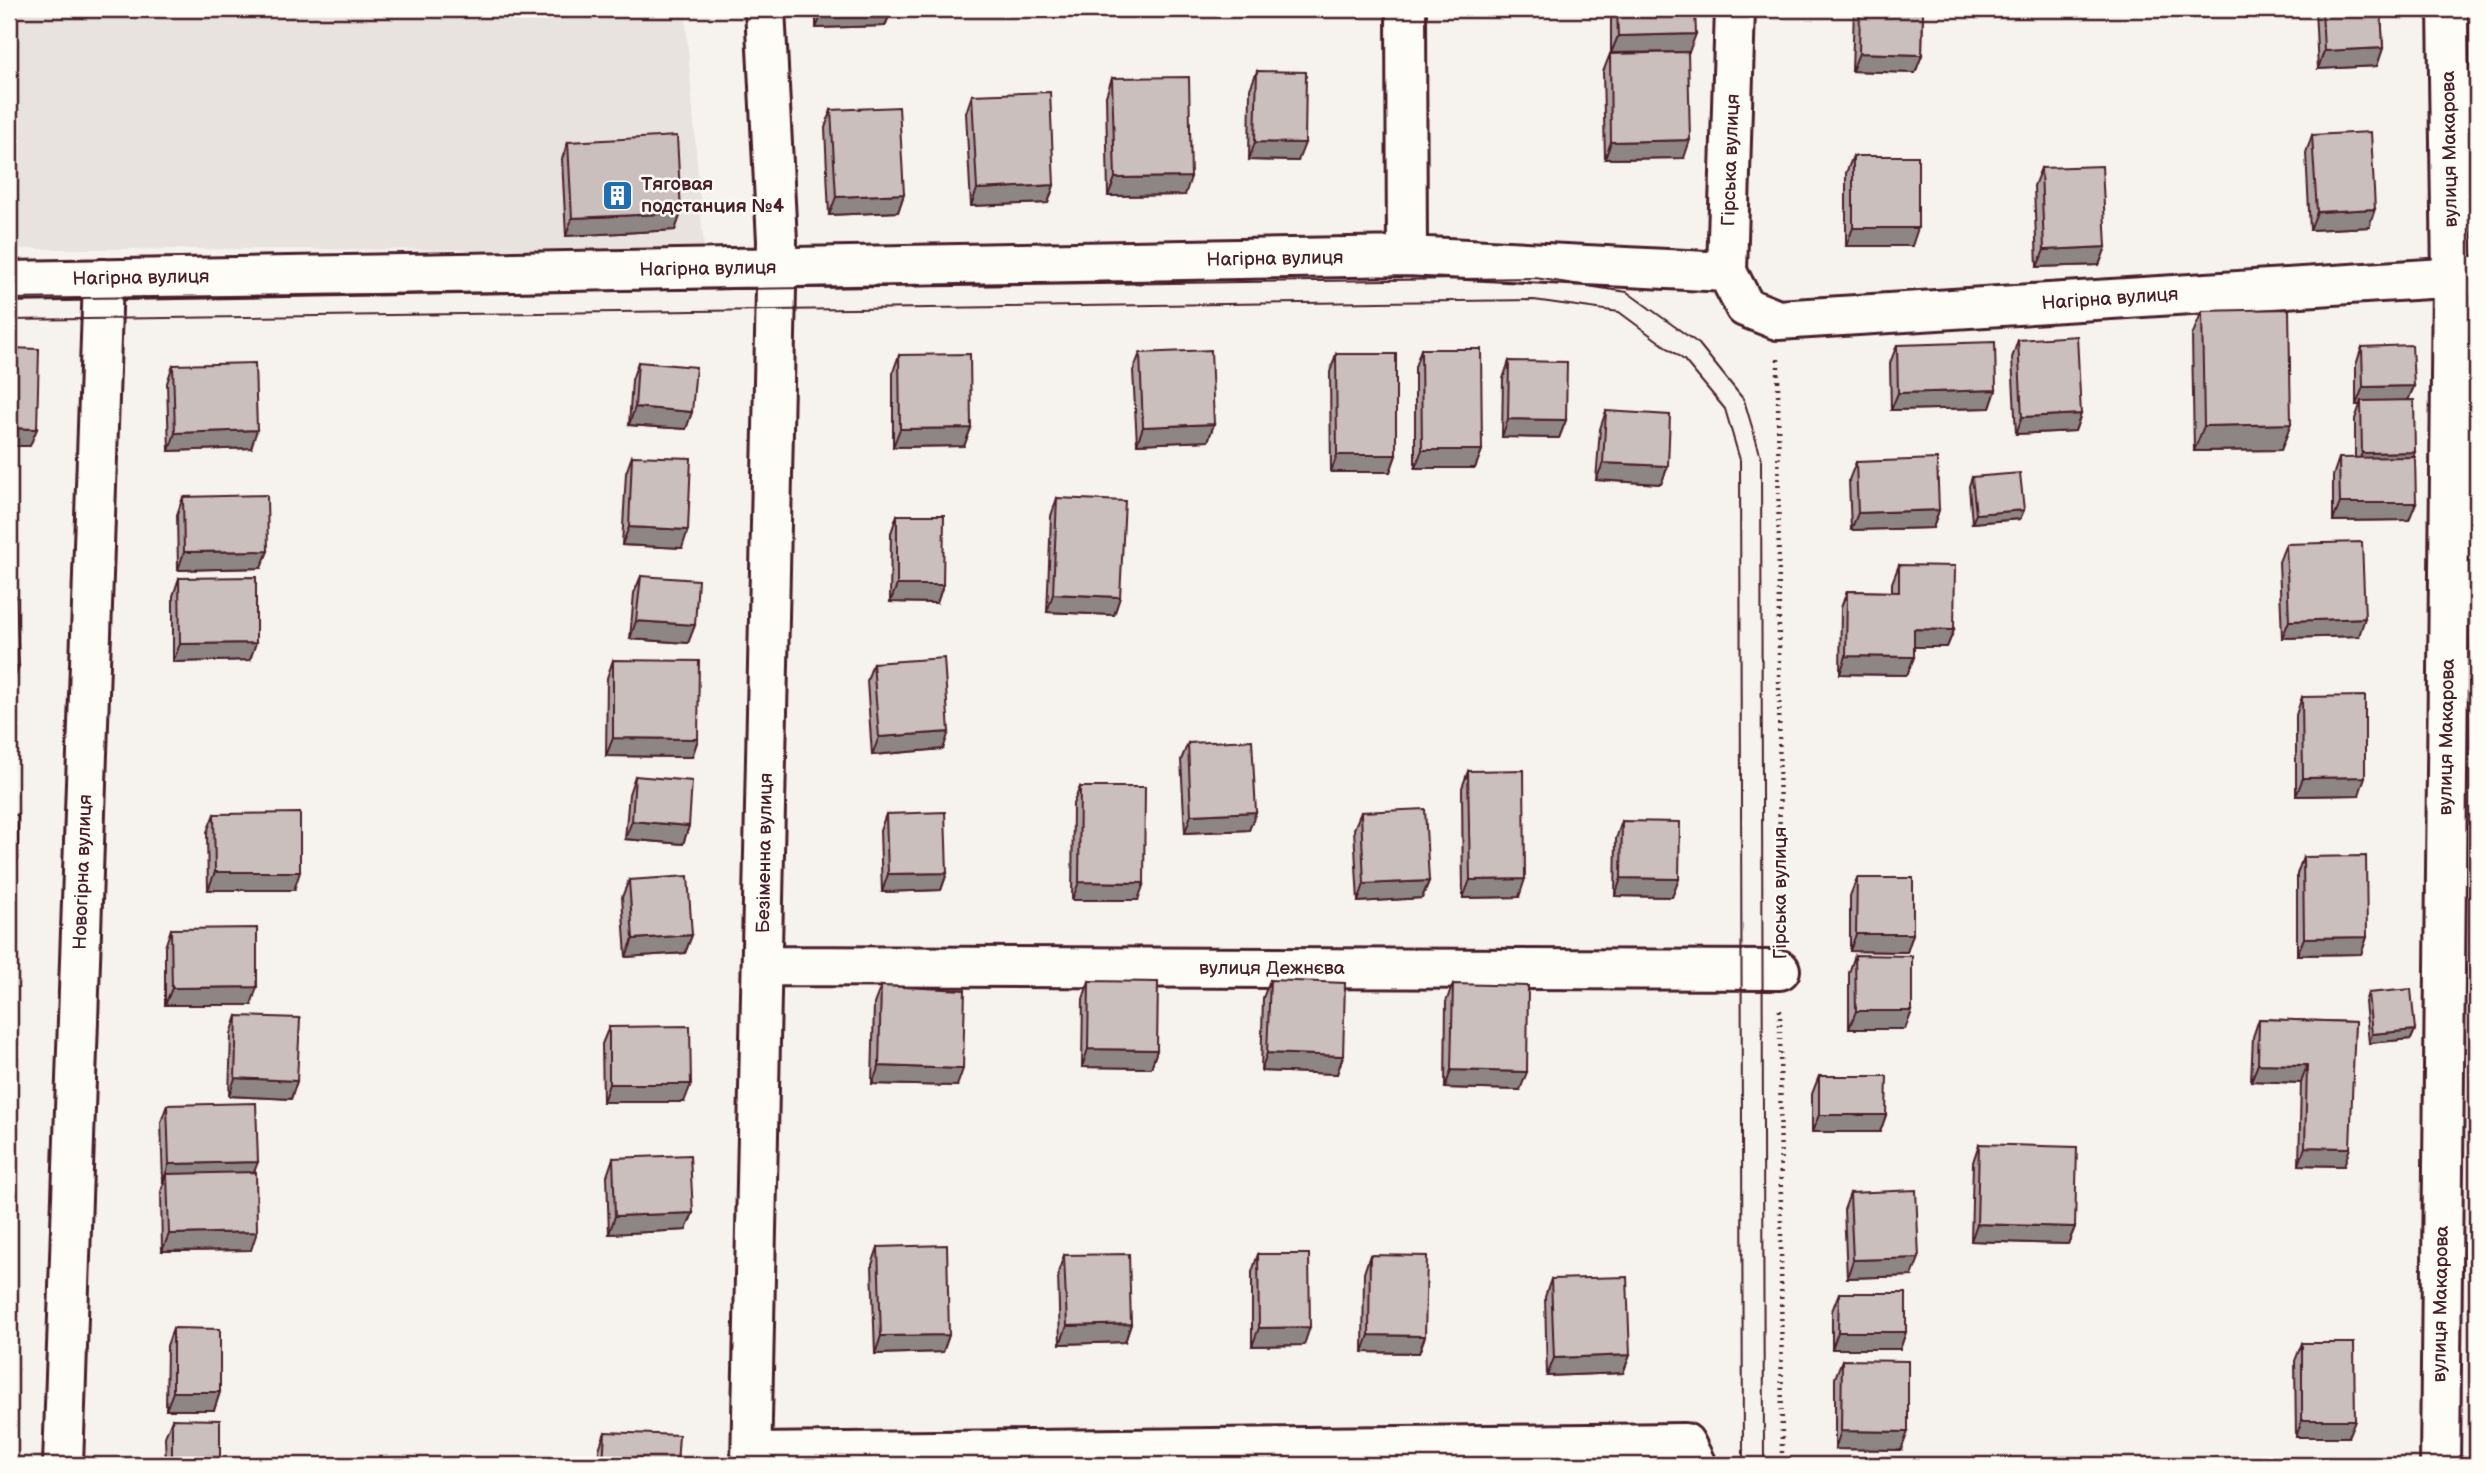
<svg xmlns="http://www.w3.org/2000/svg" width="2486" height="1474" viewBox="0 0 2486 1474" font-family="'Balsamiq Sans',sans-serif">
  <rect width="100%" height="100%" fill="#f6f3ef"/>
  <filter id="ink" filterUnits="userSpaceOnUse"><feTurbulence type="fractalNoise" baseFrequency=".0143" numOctaves="2"/><feDisplacementMap in="SourceGraphic" scale="14" xChannelSelector="R" yChannelSelector="G"/><feConvolveMatrix kernelMatrix="1 2 1 2 8 2 1 2 1" color-interpolation-filters="sRGB"/></filter>
  <g filter="url(#ink)">
    <!-- built -->
    <path fill="#e9e3e0" d="M9,9H685L704,250L9,249Z"/>
    <g fill="none" stroke-linecap="round" stroke-linejoin="round">
      <defs>
        <path id="minor" d="M1406,9L1407,256
          M1735,9L1727,272L1745,307L1778,320L2476,276
          M9,281L1407,256L1727,272
          M763,966L1780,970
          M753,1453L1685,1443L1696,1465
          M63,1465L103,279
          M751,1465L777,241L765,9
          M2440,1465L2452,277L2448,9"/>
      </defs>
      <!-- minor casing -->
      <use href="#minor" stroke="#4a1f2b" stroke-width="44"/>
      <!-- path -->
      <path stroke="#4a1f2b" stroke-width="4.5" stroke-dasharray="2 5" stroke-linecap="butt" d="M1778,359L1780,928
        M1780,1010L1782,1465"/>
      <!-- minor -->
      <use href="#minor" stroke="#fdfcf7" stroke-width="38"/>
      <!-- tram -->
      <path stroke="#4a1f2b" stroke-width="2" d="M9,299L1535,278L1627,292L1699,344L1744,400L1761,457L1764,1465
        M9,320L1534,300L1619,312L1684,360L1725,409L1740,460L1743,1465"/>
    </g>
    <!-- wall -->
    <path fill="#afa4a3" stroke="#4a1f2b" stroke-width="2" d="M816,9H892L885,26L816,28Z
      M1611,9H1695L1689,52L1611,53Z
      M1854,9H1923L1922,55L1915,73L1852,71Z
      M2315,9H2381L2383,48L2377,66L2318,69Z
      M1610,54L1684,158L1605,159L1603,72Z
      M1257,71L1298,161L1249,160L1250,89Z
      M1112,78L1185,195L1108,196L1106,96Z
      M972,95L1054,185L1048,203L971,206L966,113Z
      M831,110L904,194L898,212L829,215L825,128Z
      M2312,135L2369,227L2310,230L2306,153Z
      M568,142L681,213L675,230L566,236L562,159Z
      M1853,156L1912,246H1846V173Z
      M2041,168L2106,247L2099,265L2037,267L2034,186Z
      M2202,311L2291,424L2281,450L2194,451L2192,336Z
      M2018,340L2081,414L2075,431L2016,434L2012,358Z
      M1897,345L1996,390L1990,408L1891,410L1890,363Z
      M2362,347L2414,386L2408,400L2413,457L2409,520L2333,521V476L2339,458H2355V419L2360,405H2356V365Z
      M1421,349L1482,450L1475,468H1415V367Z
      M1140,353L1214,424L1208,441L1137,444L1133,371Z
      M1336,354L1396,455L1390,472H1331L1330,372Z
      M899,355L971,428L964,446L893,447V372Z
      M1509,361L1566,420L1559,438L1502,437L1503,379Z
      M638,362L692,412L686,429L629,425L632,380Z
      M173,365L251,448L169,451L167,383Z
      M1606,411L1668,466L1661,484L1596,480L1600,429Z
      M632,456L682,548L622,545L626,473Z
      M1856,462L1939,510L1933,528L1851,530L1849,480Z
      M1972,477L2024,510L2020,519L1972,523L1969,486Z
      M183,497L261,568L178,570L177,515Z
      M1057,498L1120,597L1114,615L1047,612L1051,516Z
      M897,515L943,585L937,603L890,602L891,533Z
      M2286,544L2359,636L2282,638L2279,562Z
      M1899,565L1954,630L1947,647H1914V657L1907,675L1840,674L1841,608L1847,591L1892,592V583Z
      M641,576L695,625L688,643L630,639L634,593Z
      M179,578L250,660L173,662V596Z
      M613,660L698,739L692,757L606,756L607,678Z
      M873,663L943,749L872,755L867,681Z
      M2302,697L2359,795L2296,796V715Z
      M1188,743L1256,812L1249,830L1185,833L1181,760Z
      M1468,771L1519,897L1463,898L1462,788Z
      M635,776L689,826L683,844L625,839L629,794Z
      M1080,787L1138,900H1072L1073,804Z
      M1361,812L1429,881L1422,898L1358,902L1354,829Z
      M214,814L294,890H208L207,832Z
      M886,814L947,873L941,890L882,892L880,831Z
      M1622,821L1679,879L1672,897L1615,896L1616,839Z
      M2303,857L2367,937L2361,954L2297,955V874Z
      M1857,878L1913,934L1907,952L1850,951V896Z
      M629,880L692,935L685,953L626,957L622,897Z
      M171,929L251,1005H165V947Z
      M1855,955L1912,1011L1905,1029H1849V973Z
      M1270,980L1343,1056L1337,1074L1261,1071L1263,998Z
      M1089,981L1157,1050L1151,1068L1082,1067L1083,999Z
      M1453,984L1520,1090L1445,1088L1446,1002Z
      M881,986L957,1086L872,1084L874,1004Z
      M2368,993L2415,1030L2411,1039L2369,1043L2365,1002Z
      M237,1016L297,1081L291,1099L229,1096L231,1034Z
      M2259,1019L2355,1022L2344,1166L2299,1165L2301,1083L2251,1081L2253,1037Z
      M609,1027L684,1102H603L602,1044Z
      M1819,1076L1886,1115L1880,1132H1812V1094Z
      M167,1105L254,1172L251,1250L162,1251L161,1192L164,1182H163L161,1122Z
      M1979,1144L2075,1227L2068,1244L1971,1241L1973,1162Z
      M613,1158L686,1230L609,1234L607,1176Z
      M1850,1193L1912,1276L1847,1278L1844,1210Z
      M878,1247L949,1335L943,1352L875,1354L872,1265Z
      M1258,1254L1304,1345L1252,1346V1272Z
      M1064,1255L1131,1324L1125,1342L1060,1344L1058,1273Z
      M1370,1255L1425,1336L1419,1353L1363,1352L1364,1273Z
      M1551,1279L1630,1355L1623,1373L1547,1376L1545,1297Z
      M1839,1293L1906,1332L1900,1349H1832V1311Z
      M173,1328L220,1392L214,1410H166L167,1346Z
      M2302,1343L2348,1437H2296L2295,1361Z
      M1842,1360L1901,1450L1835,1449V1378Z
      M172,1419L220,1465H166L165,1437Z
      M605,1432L677,1465H598L599,1449Z"/>
    <!-- shaded-wall -->
    <path fill="#8e8685" stroke="#4a1f2b" stroke-width="2" d="M892,9L885,26L816,28L823,11Z
      M1696,34L1689,52L1611,53L1618,36Z
      M2383,48L2377,66L2318,69L2324,51Z
      M1859,53L1922,55L1915,73L1852,71Z
      M1690,140L1684,158L1605,159L1611,142Z
      M1255,142L1305,143L1298,161L1249,160Z
      M1191,177L1185,195L1108,196L1115,178Z
      M1054,185L1048,203L971,206L977,189Z
      M904,194L898,212L829,215L836,197Z
      M2375,209L2369,227L2310,230L2317,212Z
      M681,213L675,230L566,236L572,218Z
      M1853,228H1918L1912,246H1846Z
      M2106,247L2099,265L2037,267L2044,250Z
      M2414,386L2407,403L2361,401L2360,405H2356L2363,387Z
      M1996,390L1990,408L1891,410L1898,393Z
      M635,407L692,412L686,429L629,425Z
      M2081,414L2075,431L2016,434L2022,417Z
      M1508,419L1566,420L1559,438L1502,437Z
      M1214,424L1208,441L1137,444L1143,427Z
      M2291,424L2281,450L2194,451L2204,426Z
      M9,428L37,429L30,446H9Z
      M971,428L964,446L893,447L900,429Z
      M257,430L251,448L169,451L175,433Z
      M1422,450H1482L1475,468H1415Z
      M2415,452L2409,470L2355,471L2362,453Z
      M1337,455H1396L1390,472H1331Z
      M1603,463L1668,466L1661,484L1596,480Z
      M2340,503H2416L2409,520L2333,521Z
      M1939,510L1933,528L1851,530L1858,513Z
      M2024,510L2020,519L1972,523L1976,514Z
      M629,527L688,530L682,548L622,545Z
      M268,551L261,568L178,570L184,552Z
      M897,585H943L937,603L890,602Z
      M1053,594L1120,597L1114,615L1047,612Z
      M2365,618L2359,636L2282,638L2289,621Z
      M636,621L695,625L688,643L630,639Z
      M1914,629L1954,630L1947,647H1907Z
      M256,643L250,660L173,662L180,644Z
      M1846,656L1914,657L1907,675L1840,674Z
      M9,666H19L12,684H9Z
      M949,732L943,749L872,755L879,737Z
      M613,738L698,739L692,757L606,756Z
      M9,766H12L9,776Z
      M2365,777L2359,795L2296,796L2303,778Z
      M1256,812L1249,830L1185,833L1191,815Z
      M632,821L689,826L683,844L625,839Z
      M18,859L11,877H9V860Z
      M215,872H300L294,890H208Z
      M947,873L941,890L882,892L888,874Z
      M1621,878L1679,879L1672,897L1615,896Z
      M1525,879L1519,897L1463,898L1470,880Z
      M1429,881L1422,898L1358,902L1364,884Z
      M1079,882L1144,883L1138,900H1072Z
      M1856,934H1913L1907,952L1850,951Z
      M692,935L685,953L626,957L633,939Z
      M2367,937L2361,954L2297,955L2304,938Z
      M257,987L251,1005H165L172,988Z
      M1856,1011H1912L1905,1029H1849Z
      M2415,1030L2411,1039L2369,1043L2372,1034Z
      M1088,1049L1157,1050L1151,1068L1082,1067Z
      M1267,1053L1343,1056L1337,1074L1261,1071Z
      M2258,1064L2307,1065L2301,1083L2251,1081Z
      M879,1066L963,1069L957,1086L872,1084Z
      M1451,1070L1527,1072L1520,1090L1445,1088Z
      M235,1078L297,1081L291,1099L229,1096Z
      M609,1084H691L684,1102H603Z
      M1819,1115H1886L1880,1132H1812Z
      M2305,1147L2350,1148L2344,1166L2299,1165Z
      M258,1162L251,1180L167,1174L164,1182H163L169,1164Z
      M693,1213L686,1230L609,1234L615,1216Z
      M1977,1224L2075,1227L2068,1244L1971,1241Z
      M257,1232L251,1250L162,1251L169,1234Z
      M1919,1258L1912,1276L1847,1278L1853,1260Z
      M1131,1324L1125,1342L1060,1344L1067,1326Z
      M1310,1327L1304,1345L1252,1346L1259,1328Z
      M1838,1332H1906L1900,1349H1832Z
      M949,1335L943,1352L875,1354L881,1336Z
      M1369,1335L1425,1336L1419,1353L1363,1352Z
      M1630,1355L1623,1373L1547,1376L1554,1358Z
      M173,1392H220L214,1410H166Z
      M2302,1420H2355L2348,1437H2296Z
      M1841,1431L1908,1432L1901,1450L1835,1449Z"/>
    <!-- building -->
    <path fill="#cbbfbe" stroke="#4a1f2b" stroke-width="2" d="M823,9H880L823,11Z
      M1617,9H1695L1696,34L1618,36Z
      M1860,9H1923L1922,55L1859,53Z
      M2322,9H2381L2383,48L2324,51Z
      M1688,52L1690,140L1611,142L1610,54Z
      M1257,71L1306,72L1305,143L1255,142Z
      M1189,77L1191,177L1115,178L1112,78Z
      M1050,92L1054,185L977,189L972,95Z
      M899,107L904,194L836,197L831,110Z
      M2371,132L2375,209L2317,212L2312,135Z
      M677,136L681,213L572,218L568,142Z
      M1853,156H1918V228H1853Z
      M2102,166L2106,247L2044,250L2041,168Z
      M2289,309L2291,424L2204,426L2202,311Z
      M2077,336L2081,414L2022,417L2018,340Z
      M1995,342L1996,390L1898,393L1897,345Z
      M2412,345L2414,386L2363,387L2362,347Z
      M9,348L39,349L37,429L9,428Z
      M1421,349H1481L1482,450H1422Z
      M1211,350L1214,424L1143,427L1140,353Z
      M970,354L971,428L900,429L899,355Z
      M1336,354H1396V455H1337Z
      M1509,361L1567,362L1566,420L1508,419Z
      M638,362L696,367L692,412L635,407Z
      M255,363L257,430L175,433L173,365Z
      M2414,400L2415,452L2362,453L2361,401Z
      M1606,411L1670,415L1668,466L1603,463Z
      M632,456L691,458L688,530L629,527Z
      M2415,457L2416,503H2340L2339,458Z
      M1937,459L1939,510L1858,513L1856,462Z
      M2020,473L2024,510L1976,514L1972,477Z
      M267,495L268,551L184,552L183,497Z
      M1057,498L1125,501L1120,597L1053,594Z
      M897,515H944L943,585H897Z
      M2362,542L2365,618L2289,621L2286,544Z
      M1899,565L1955,566L1954,630L1914,629V657L1846,656L1847,591L1899,592Z
      M641,576L698,580L695,625L636,621Z
      M256,577V643L180,644L179,578Z
      M16,596L19,666H9V597Z
      M944,658L949,732L879,737L873,663Z
      M613,660L699,661L698,739L613,738Z
      M9,696L14,697L12,766H9Z
      M2365,696V777L2303,778L2302,697Z
      M1252,740L1256,812L1191,815L1188,743Z
      M1524,770L1525,879L1470,880L1468,771Z
      M635,776L692,781L689,826L632,821Z
      M1080,787H1145L1144,883L1079,882Z
      M1425,809L1429,881L1364,884L1361,812Z
      M945,812L947,873L888,874L886,814Z
      M300,813V872H215L214,814Z
      M9,815H18V859L9,860Z
      M1622,821L1680,822L1679,879L1621,878Z
      M2366,856L2367,937L2304,938L2303,857Z
      M688,876L692,935L633,939L629,880Z
      M1857,878H1913V934H1856Z
      M257,928V987L172,988L171,929Z
      M1855,955L1912,956V1011H1856Z
      M1270,980L1345,983L1343,1056L1267,1053Z
      M1089,981L1158,982L1157,1050L1088,1049Z
      M1453,984L1528,986L1527,1072L1451,1070Z
      M881,986L965,990L963,1069L879,1066Z
      M2411,989L2415,1030L2372,1034L2368,993Z
      M237,1016L300,1018L297,1081L235,1078Z
      M2259,1019L2355,1022L2350,1148L2305,1147L2307,1065L2258,1064Z
      M690,1026L691,1084H609V1027Z
      M1819,1076H1887L1886,1115H1819Z
      M256,1103L258,1162L169,1164L167,1105Z
      M1979,1144L2077,1147L2075,1227L1977,1224Z
      M690,1155L693,1213L615,1216L613,1158Z
      M256,1172L257,1232L169,1234L167,1174Z
      M1916,1190L1919,1258L1853,1260L1850,1193Z
      M947,1245L949,1335L881,1336L878,1247Z
      M1129,1254L1131,1324L1067,1326L1064,1255Z
      M1258,1254H1309L1310,1327L1259,1328Z
      M1370,1255L1427,1256L1425,1336L1369,1335Z
      M1627,1277L1630,1355L1554,1358L1551,1279Z
      M1839,1293H1906V1332H1838Z
      M9,1313L11,1358H9Z
      M173,1328L220,1329V1392H173Z
      M2302,1343H2354L2355,1420H2302Z
      M1842,1360L1908,1361V1432L1841,1431Z
      M172,1419L220,1420V1465H172Z
      M605,1432L679,1435L677,1465H603Z"/>
  </g>
  <!-- icons -->
  <defs>
    <symbol id="building-square" viewBox="-11 -11 22 22"><rect x="-9" y="-9" width="18" height="18" rx="4" fill="#1f6fb2" stroke="#fdfcf7"/><path d="M-4-6H4V6H1V3H-1V6H-4ZM-2.5-4.3h1.7v1.8h-1.7ZM.8-4.3h1.7v1.8H.8ZM-2.5-1h1.7V.8h-1.7ZM.8-1h1.7V.8H.8Z" fill="#fff"/></symbol>
  </defs>
  <g fill-rule="evenodd">
    <use href="#building-square" x="600" y="178" width="35" height="35"/>
  </g>
  <g text-anchor="middle" dominant-baseline="central" stroke-width="5" stroke-linejoin="round" paint-order="stroke">
    <!-- street labels -->
    <g font-size="19" fill="#4a1f2b" stroke="#fdfcf7">
      <text transform="translate(2450 149) rotate(-91)">вулиця Макарова</text>
      <text transform="translate(1731 160) rotate(-88)">Гірська вулиця</text>
      <text transform="translate(1275 259) rotate(-1)">Нагірна вулиця</text>
      <text transform="translate(708 269) rotate(-1)">Нагірна вулиця</text>
      <text transform="translate(141 278) rotate(-1)">Нагірна вулиця</text>
      <text transform="translate(2110 299) rotate(-4)">Нагірна вулиця</text>
      <text transform="translate(2447 737) rotate(-89)">вулиця Макарова</text>
      <text transform="translate(765 853) rotate(-89)">Безіменна вулиця</text>
      <text transform="translate(83 872) rotate(-88)">Новогірна вулиця</text>
      <text transform="translate(1780 893) rotate(-90)">Гірська вулиця</text>
      <text x="1272" y="968">вулиця Дежнєва</text>
      <text transform="translate(2441 1304) rotate(-89)">вулиця Макарова</text>
    </g>
    <!-- poi labels -->
    <g font-size="19" font-weight="bold" fill="#4a1f2b" stroke="#fdfcf7" text-anchor="start">
      <text x="641" y="184">Тяговая<tspan x="641" dy="22">подстанция №4</tspan></text>
    </g>
  </g>
  <!-- margin -->
  <rect width="2486" height="1474" fill="none" stroke="#fdfcf7" stroke-width="35"/>
  <rect x="18" y="18" width="2451" height="1439" fill="none" stroke="#4a1f2b" stroke-width="2.5" filter="url(#ink)"/>
</svg>
